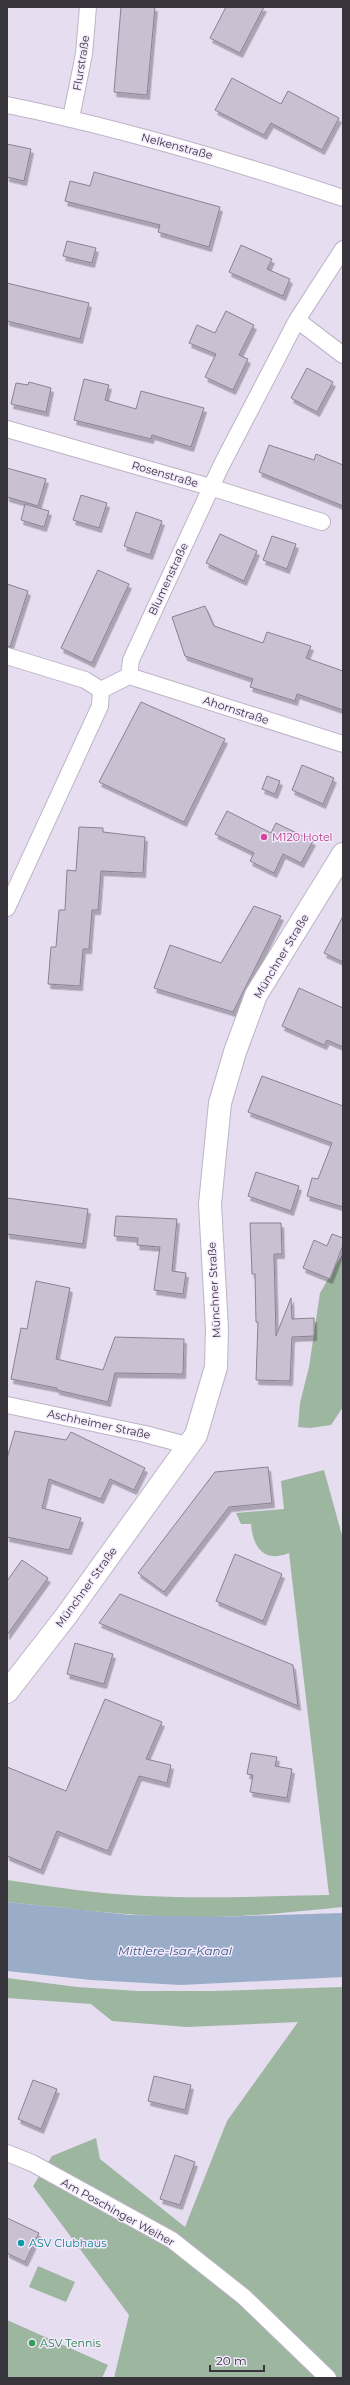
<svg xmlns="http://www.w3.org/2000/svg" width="350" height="2385" viewBox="0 0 350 2385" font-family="Montserrat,sans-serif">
  <defs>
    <filter id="shadow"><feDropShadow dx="2.5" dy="4.5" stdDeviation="0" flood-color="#0004"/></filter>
  </defs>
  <rect width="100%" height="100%" fill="#e6ddf0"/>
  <!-- green -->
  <path fill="#9db6a0" d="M343,1253V1407L331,1425L310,1428L298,1427L300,1403L309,1367L320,1293Z
    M324,1470L343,1539V1907C301,1911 259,1916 216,1917C146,1919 76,1909 7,1902V1880C53,1887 100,1894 146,1896C207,1899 268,1896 329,1895L289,1553C264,1563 253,1548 251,1524H241L236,1513L284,1509L281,1481Z
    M7,1978L77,1987L138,1991H213L343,1987V2378H114L129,2315L33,2186L52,2156L96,2138L100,2159L185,2227L227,2121L298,2022L187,2027L112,2021L91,2004L7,1998Z
    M38,2266L75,2282L66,2302L29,2287Z
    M7,2320L108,2365L102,2378H7Z"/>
  <!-- water -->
  <path fill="#99acc8" d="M7,1902L130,1915L215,1917L343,1913V1977L181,1985L91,1980L7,1971Z"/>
  <!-- building -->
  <path fill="#c9c0d2" stroke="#8a8192" filter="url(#shadow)" d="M121,7H155L147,95L114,92Z
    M226,7H264L240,53L210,38Z
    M232,78L281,104L288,91L339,118L322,150L271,123L264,135L215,110Z
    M7,144L31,149L24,181L7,177Z
    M94,172L220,207L209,247L158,232L160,225L65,201L70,181L90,186Z
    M67,241L96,248L92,263L63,256Z
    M241,245L272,259L267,269L290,279L283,296L229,272Z
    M7,283L89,303L80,339L7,321Z
    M226,311L254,325L239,355L248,359L233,390L205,377L216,354L189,343L197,325L215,333Z
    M307,368L333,382L317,412L291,398Z
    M84,379L109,385L105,400L136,409L141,391L204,408L191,447L152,435L151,439L74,420Z
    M29,382L51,388L46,412L11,404L16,383L28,385Z
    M269,445L314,460L316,454L343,465V506L259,472Z
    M7,468L46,479L38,506L7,497Z
    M81,495L107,503L99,528L73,520Z
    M25,504L49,511L44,527L21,520Z
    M136,512L162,521L150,555L124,546Z
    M220,534L257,551L244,581L206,563Z
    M272,536L296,544L287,569L263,560Z
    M98,570L129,584L92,663L61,648Z
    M7,584L28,591L10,647L7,646Z
    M205,606L214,626L263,643L267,632L311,646L306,658L343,671V710L297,694L295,701L250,687L253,679L185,656L172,617Z
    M141,702L225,739L184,822L99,782Z
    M302,765L334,778L323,804L292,790Z
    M267,776L280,781L275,794L262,789Z
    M227,811L271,833L276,823L313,841L301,863L283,854L274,873L250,861L254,853L215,834Z
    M79,827L103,828V832L145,837L143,873L101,871L98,910H92L89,949H83L80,986L48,984L51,947H56L59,910H65L67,870L76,871Z
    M254,906L281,916L233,1012L154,988L170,945L221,963Z
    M343,916V962L324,953Z
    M299,988L343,1008V1047L327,1040L324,1045L282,1026Z
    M262,1076L343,1106V1207L307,1196L312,1178L318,1179L332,1143L248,1112Z
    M256,1172L299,1186L291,1211L248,1196Z
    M7,1198L88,1209L83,1244L7,1234Z
    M116,1216L177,1219L172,1271L186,1273L183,1294L154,1290L160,1247L137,1245L138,1238L114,1236Z
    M250,1223H281L282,1254H274L276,1336L291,1298L292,1319L314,1318V1336L292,1337L290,1381L256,1380L258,1322H256L255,1274H252Z
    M332,1234L343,1238V1245L330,1279L303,1268L314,1240L327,1246Z
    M36,1281L70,1288L56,1359L103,1370L115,1337L184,1339L183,1374L115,1373L108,1402L57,1390V1388L11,1379L21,1328L27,1329Z
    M15,1431L66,1440L71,1432L145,1468L134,1490L110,1479L101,1499L49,1479L42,1508L81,1518L69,1550L7,1537V1458Z
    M268,1467L272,1503L229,1507L164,1592L138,1573L215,1472Z
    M235,1554L282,1574L263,1621L216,1601Z
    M22,1560L48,1578L7,1635V1581Z
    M120,1594L293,1665L298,1706L99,1623Z
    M75,1643L113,1654L104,1684L67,1674Z
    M105,1699L162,1722L146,1759L171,1765L167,1783L139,1776L108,1851L57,1831L41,1870L7,1856V1767L66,1791Z
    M251,1753L277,1757L275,1766L292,1769L287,1798L250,1792L253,1775L247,1774Z
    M154,2076L191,2085L185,2110L148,2101Z
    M33,2080L57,2089L41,2129L18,2119Z
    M175,2155L195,2162L180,2205L160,2199Z
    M7,2218L39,2233L25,2262L7,2253Z"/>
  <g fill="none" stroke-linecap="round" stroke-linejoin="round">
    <defs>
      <path id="minor" d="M7,105C121,128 232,161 343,198
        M71,118L84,54L88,7
        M297,320L343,355
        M7,429L210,487L322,522
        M7,656L85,680L101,690
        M129,676L131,660L221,466L297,320L343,249
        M129,676L343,744
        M101,690L129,676
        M7,908L100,706L101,690
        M7,1405L145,1434L190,1446
        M7,2153L32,2163L172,2240L244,2297L328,2378"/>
      <path id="secondary" d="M7,1692L66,1616L196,1435L216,1367L217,1329L210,1204L220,1103L235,1052L256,995L343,854"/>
    </defs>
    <!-- minor casing -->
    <use href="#minor" stroke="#bdb4c6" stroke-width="18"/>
    <!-- secondary casing -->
    <use href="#secondary" stroke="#bdb4c6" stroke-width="24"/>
    <!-- minor -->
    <use href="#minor" stroke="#fff" stroke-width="16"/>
    <!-- secondary -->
    <use href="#secondary" stroke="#fff" stroke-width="22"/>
  </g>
  <!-- markers -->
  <circle fill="#d1479c" stroke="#f4eafd" stroke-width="1.5" cx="264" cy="837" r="4"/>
  <circle fill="#0f9aa8" stroke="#f4eafd" stroke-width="1.5" cx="21" cy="2243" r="4"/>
  <circle fill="#2e9e5b" stroke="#f4eafd" stroke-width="1.5" cx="32" cy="2343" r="4"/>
  <g text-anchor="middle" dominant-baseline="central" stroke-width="3" stroke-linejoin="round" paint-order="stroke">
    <!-- street labels -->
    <g font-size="11" fill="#38343b" stroke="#f4eafd">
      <text transform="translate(81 63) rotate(-81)">Flurstraße</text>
      <text transform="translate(177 146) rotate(15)">Nelkenstraße</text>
      <text transform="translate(165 474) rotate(16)">Rosenstraße</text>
      <text transform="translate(168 579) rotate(-65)">Blumenstraße</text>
      <text transform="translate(236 710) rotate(18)">Ahornstraße</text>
      <text transform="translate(281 956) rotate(-59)">Münchner Straße</text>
      <text transform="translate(214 1290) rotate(-93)">Münchner Straße</text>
      <text transform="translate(99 1424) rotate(12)">Aschheimer Straße</text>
      <text transform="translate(86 1587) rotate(-54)">Münchner Straße</text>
      <text transform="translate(118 2212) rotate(29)">Am Poschinger Weiher</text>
    </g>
    <!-- hotel labels -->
    <g font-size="11" fill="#b23c85" stroke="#f4eafd" text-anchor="start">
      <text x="272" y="837">M120 Hotel</text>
    </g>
    <!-- culture labels -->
    <g font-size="11" fill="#0d838f" stroke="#f4eafd" text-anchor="start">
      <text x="29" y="2243">ASV Clubhaus</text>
    </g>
    <!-- leisure labels -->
    <g font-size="11" fill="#27864d" stroke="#f4eafd" text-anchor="start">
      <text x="40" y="2343">ASV Tennis</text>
    </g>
    <!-- water labels -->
    <g font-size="12" font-style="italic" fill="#3a5780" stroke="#f4eafd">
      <text x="175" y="1950">Mittlere-Isar-Kanal</text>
    </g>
  </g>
  <!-- border -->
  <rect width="350" height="2385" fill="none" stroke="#38343b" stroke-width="16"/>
  <!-- scale -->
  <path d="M210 2365v6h54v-6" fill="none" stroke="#38343b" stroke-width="2"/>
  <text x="216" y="2365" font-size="12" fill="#38343b" stroke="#f4eafd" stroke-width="3" paint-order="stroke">20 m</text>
</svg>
